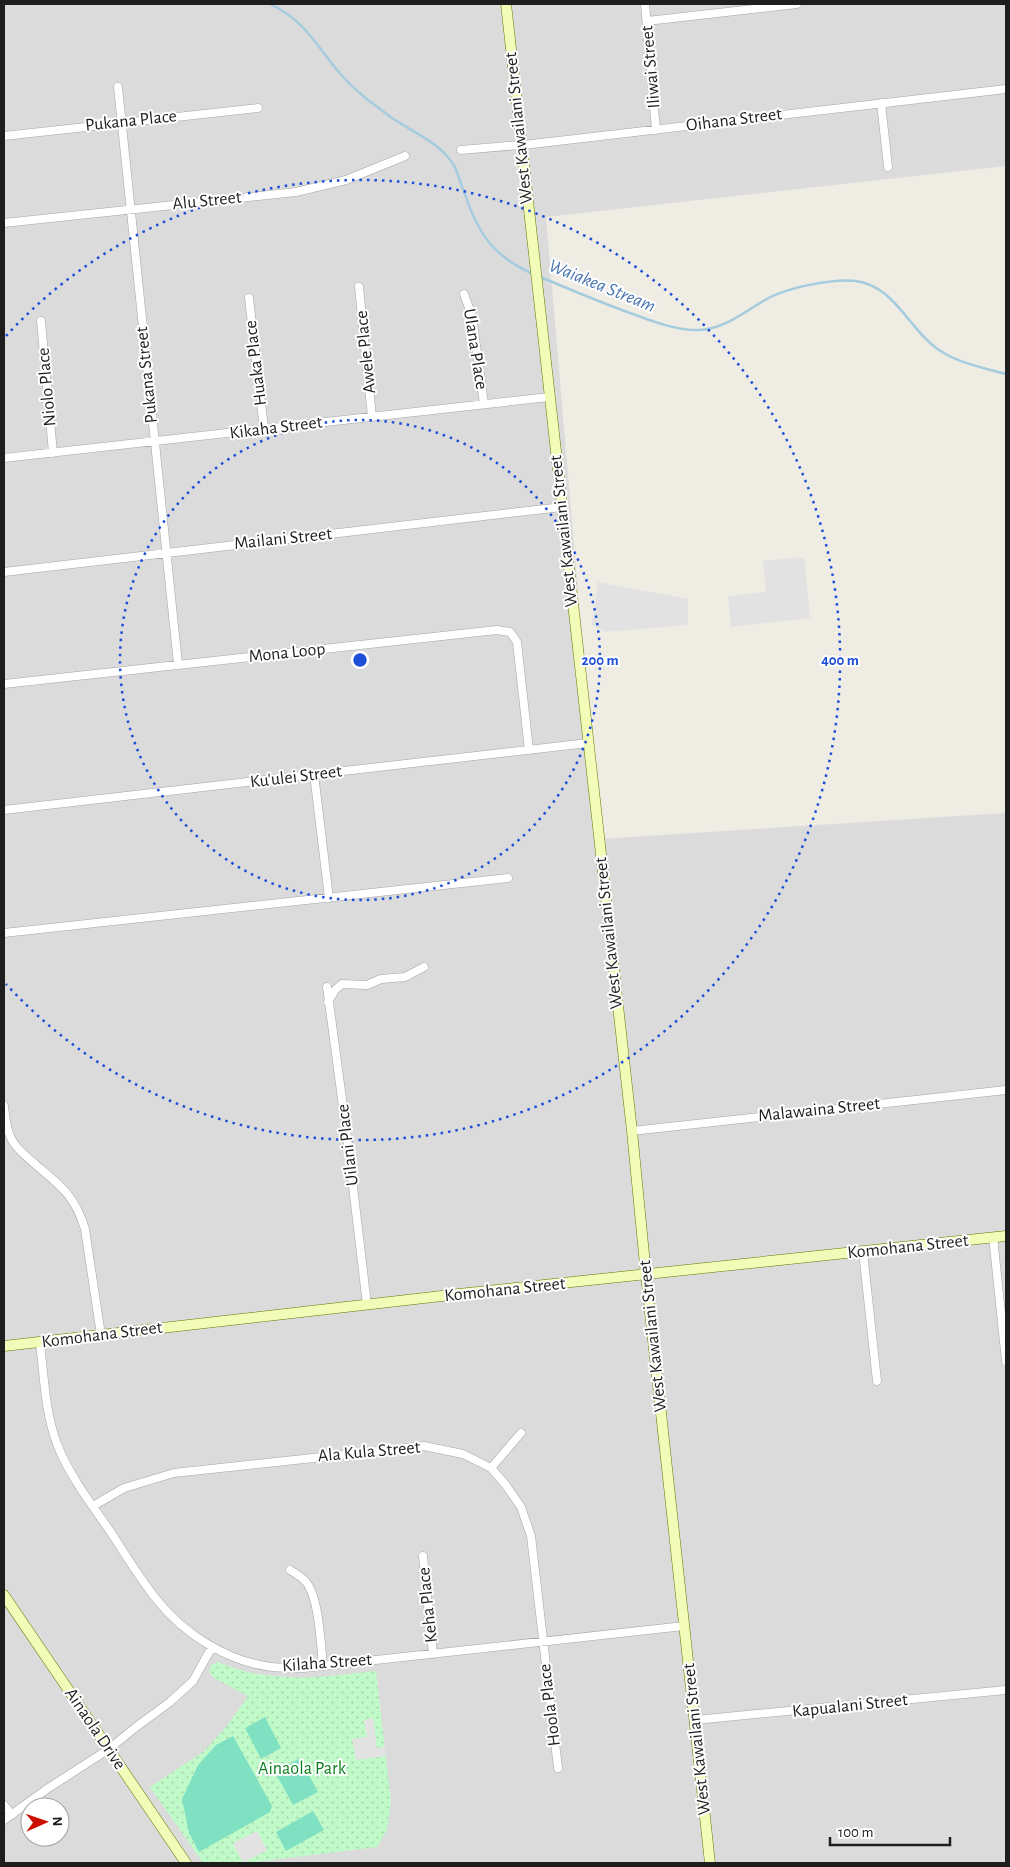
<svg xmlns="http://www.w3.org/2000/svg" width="1010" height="1867" viewBox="0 0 1010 1867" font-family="'Alegreya Sans',sans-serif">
  <defs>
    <pattern id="park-dots" width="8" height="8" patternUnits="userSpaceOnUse" patternTransform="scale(1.25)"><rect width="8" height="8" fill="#c0fac9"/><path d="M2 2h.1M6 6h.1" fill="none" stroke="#a5d6ac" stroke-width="1.8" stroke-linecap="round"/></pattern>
  </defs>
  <rect width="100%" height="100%" fill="#efece4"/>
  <!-- residential -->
  <path fill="#dcdbdb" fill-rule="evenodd" d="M4,4H1006V166L546,217L599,839L1006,813V1863H4ZM30,1807H60V1837H30Z"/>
  <!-- park -->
  <path fill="url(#park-dots)" d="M218,1662C271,1685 320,1677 376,1671L391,1802L387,1830L377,1847L248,1863H203L150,1787L203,1752L227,1726L248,1696L214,1678L209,1672L211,1665Z"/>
  <!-- pitch -->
  <path fill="#80e0c2" d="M265,1717L281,1748L261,1759L245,1728Z
    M233,1736L272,1806L270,1812L199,1852L189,1833L182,1799L198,1765L216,1745Z
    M300,1758L318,1792L293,1805L275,1772Z
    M313,1811L324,1830L286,1851L276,1832Z"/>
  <!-- parking -->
  <path fill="#e2e2e2" d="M804,557L810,618L731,627L728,596L766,592L763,561Z
    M598,582L688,599V625L604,632L592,625Z
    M373,1718L377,1748L385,1747L386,1756L356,1760L352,1739L367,1737L364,1720Z
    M257,1831L267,1850L243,1863L233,1843Z"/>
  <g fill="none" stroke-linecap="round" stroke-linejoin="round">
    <!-- stream -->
    <path stroke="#a4ccde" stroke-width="2.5" d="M270,4C305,21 314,42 337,70C346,81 357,91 368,100C376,106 384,112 392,118C414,133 441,143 455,167C474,218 479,250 533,274
      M538,276C569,289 599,302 630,313C652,321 676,331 700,330C724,329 744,312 765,300C785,288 833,278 856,281C896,287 908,329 939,350C958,363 984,368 1006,374"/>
    <defs>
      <path id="street" d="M645,4L656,130
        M647,21L797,4
        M118,87L178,664
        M881,103L888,167
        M4,136L258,108
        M461,150L532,144L1006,89
        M4,223L296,192L346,180L405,156
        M359,287L372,417
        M464,294L472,316L484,404
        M249,298L264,429
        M41,321L53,453
        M4,458L549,397
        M4,572L562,507
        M4,684L497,630L510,632L517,642L529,750
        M314,774L329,898
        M4,810L588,743
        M4,933L508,878
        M327,987L348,1144L367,1305
        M328,1002L335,990L342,984L367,985L381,979L405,977L424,967
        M4,1106C5,1115 6,1128 10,1136C15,1148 27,1157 36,1165C61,1186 75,1196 85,1229L101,1335
        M632,1131L1006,1090
        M993,1237L1006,1361
        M863,1252L877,1381
        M40,1343C44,1376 45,1412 57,1444C69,1475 91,1504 110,1531C125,1554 140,1579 157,1600C184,1634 228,1662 272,1667C282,1668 293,1668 303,1668L684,1626
        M491,1468L521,1433
        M93,1506L124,1488L174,1473L424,1446L463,1454L491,1468L505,1484L521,1507L531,1536L558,1768
        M423,1556L433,1654
        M290,1570C295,1573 302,1577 306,1582C319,1597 321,1646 323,1666
        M695,1720L1006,1690
        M4,1805L12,1815
        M4,1820L47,1789L109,1749L136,1727L170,1702L193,1681L212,1647"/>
      <path id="secondary" d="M506,4L632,1131L646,1275L710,1863
        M4,1346L459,1294L1006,1236
        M4,1595L186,1863"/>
    </defs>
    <!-- street casing -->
    <use href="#street" stroke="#a5a5a5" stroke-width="9"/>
    <!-- secondary casing -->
    <use href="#secondary" stroke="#627803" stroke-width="11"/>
    <!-- street -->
    <use href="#street" stroke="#fff" stroke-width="8"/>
    <!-- secondary -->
    <use href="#secondary" stroke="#f2fbb7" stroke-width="10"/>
  </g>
  <!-- distance rings -->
  <g fill="none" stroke="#1d4ed8" stroke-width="2.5" stroke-dasharray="2.5 5">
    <circle cx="360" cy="660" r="240"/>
    <path d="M6 336A480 480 0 1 1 6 984"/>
  </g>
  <g text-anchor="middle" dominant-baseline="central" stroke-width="4" stroke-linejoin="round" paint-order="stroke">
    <!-- street labels -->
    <g font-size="18" fill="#1e1e1e" stroke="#fff">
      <text transform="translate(651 67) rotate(-95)">Iliwai Street</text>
      <text transform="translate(734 120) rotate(-7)">Oihana Street</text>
      <text transform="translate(131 121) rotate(-6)">Pukana Place</text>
      <text transform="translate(519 128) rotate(-96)">West Kawailani Street</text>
      <text transform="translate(207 201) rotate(-6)">Alu Street</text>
      <text transform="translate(475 349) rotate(81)">Ulana Place</text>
      <text transform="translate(366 352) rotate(-96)">Awele Place</text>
      <text transform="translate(256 363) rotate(-97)">Huaka Place</text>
      <text transform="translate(147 375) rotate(-96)">Pukana Street</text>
      <text transform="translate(47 387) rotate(-95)">Niolo Place</text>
      <text transform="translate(276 428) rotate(-7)">Kikaha Street</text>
      <text transform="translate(564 531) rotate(-96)">West Kawailani Street</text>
      <text transform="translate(283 539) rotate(-6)">Mailani Street</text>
      <text transform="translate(287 653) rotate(-6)">Mona Loop</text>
      <text transform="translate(296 777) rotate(-7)">Ku'ulei Street</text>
      <text transform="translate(609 933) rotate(-96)">West Kawailani Street</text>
      <text transform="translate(819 1110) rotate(-6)">Malawaina Street</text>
      <text transform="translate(348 1145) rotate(-97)">Uilani Place</text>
      <text transform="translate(908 1247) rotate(-6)">Komohana Street</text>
      <text transform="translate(505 1290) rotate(-6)">Komohana Street</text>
      <text transform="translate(102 1335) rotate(-7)">Komohana Street</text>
      <text transform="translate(653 1336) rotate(-96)">West Kawailani Street</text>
      <text transform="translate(369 1452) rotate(-5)">Ala Kula Street</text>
      <text transform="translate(428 1605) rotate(-96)">Keha Place</text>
      <text transform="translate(327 1663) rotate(-4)">Kilaha Street</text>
      <text transform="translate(550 1705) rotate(-97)">Hoola Place</text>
      <text transform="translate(850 1706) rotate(-6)">Kapualani Street</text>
      <text transform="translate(95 1729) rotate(56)">Ainaola Drive</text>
      <text transform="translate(697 1739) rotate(-96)">West Kawailani Street</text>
    </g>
    <!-- park labels -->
    <g font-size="18" fill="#0a7f1c" stroke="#fff">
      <text x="302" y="1769">Ainaola Park</text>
    </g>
    <!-- water labels -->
    <g font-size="19" font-style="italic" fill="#4975b0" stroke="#fff">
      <text transform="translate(602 286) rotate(22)">Waiakea Stream</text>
    </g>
  </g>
  <circle cx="360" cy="660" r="8" fill="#1d4ed8" stroke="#fff" stroke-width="2.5"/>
  <g font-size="15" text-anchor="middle" font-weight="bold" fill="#1d4ed8" stroke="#fff" stroke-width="4" stroke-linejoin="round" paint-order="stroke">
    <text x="600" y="665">200 m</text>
    <text x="840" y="665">400 m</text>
  </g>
  <!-- border -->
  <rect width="1010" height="1867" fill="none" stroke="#1e1e1e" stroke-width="10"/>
  <!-- north arrow -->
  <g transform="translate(45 1822) rotate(88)"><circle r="24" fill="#ffffff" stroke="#a5a5a5"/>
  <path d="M0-4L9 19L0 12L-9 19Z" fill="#cc0f00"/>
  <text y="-8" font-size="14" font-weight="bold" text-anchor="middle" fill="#1e1e1e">N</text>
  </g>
  <!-- scale -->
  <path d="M830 1837v8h120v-8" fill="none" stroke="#1e1e1e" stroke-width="2.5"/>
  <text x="838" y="1837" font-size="15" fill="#1e1e1e" stroke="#ffffff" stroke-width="4" paint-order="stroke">100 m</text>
</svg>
